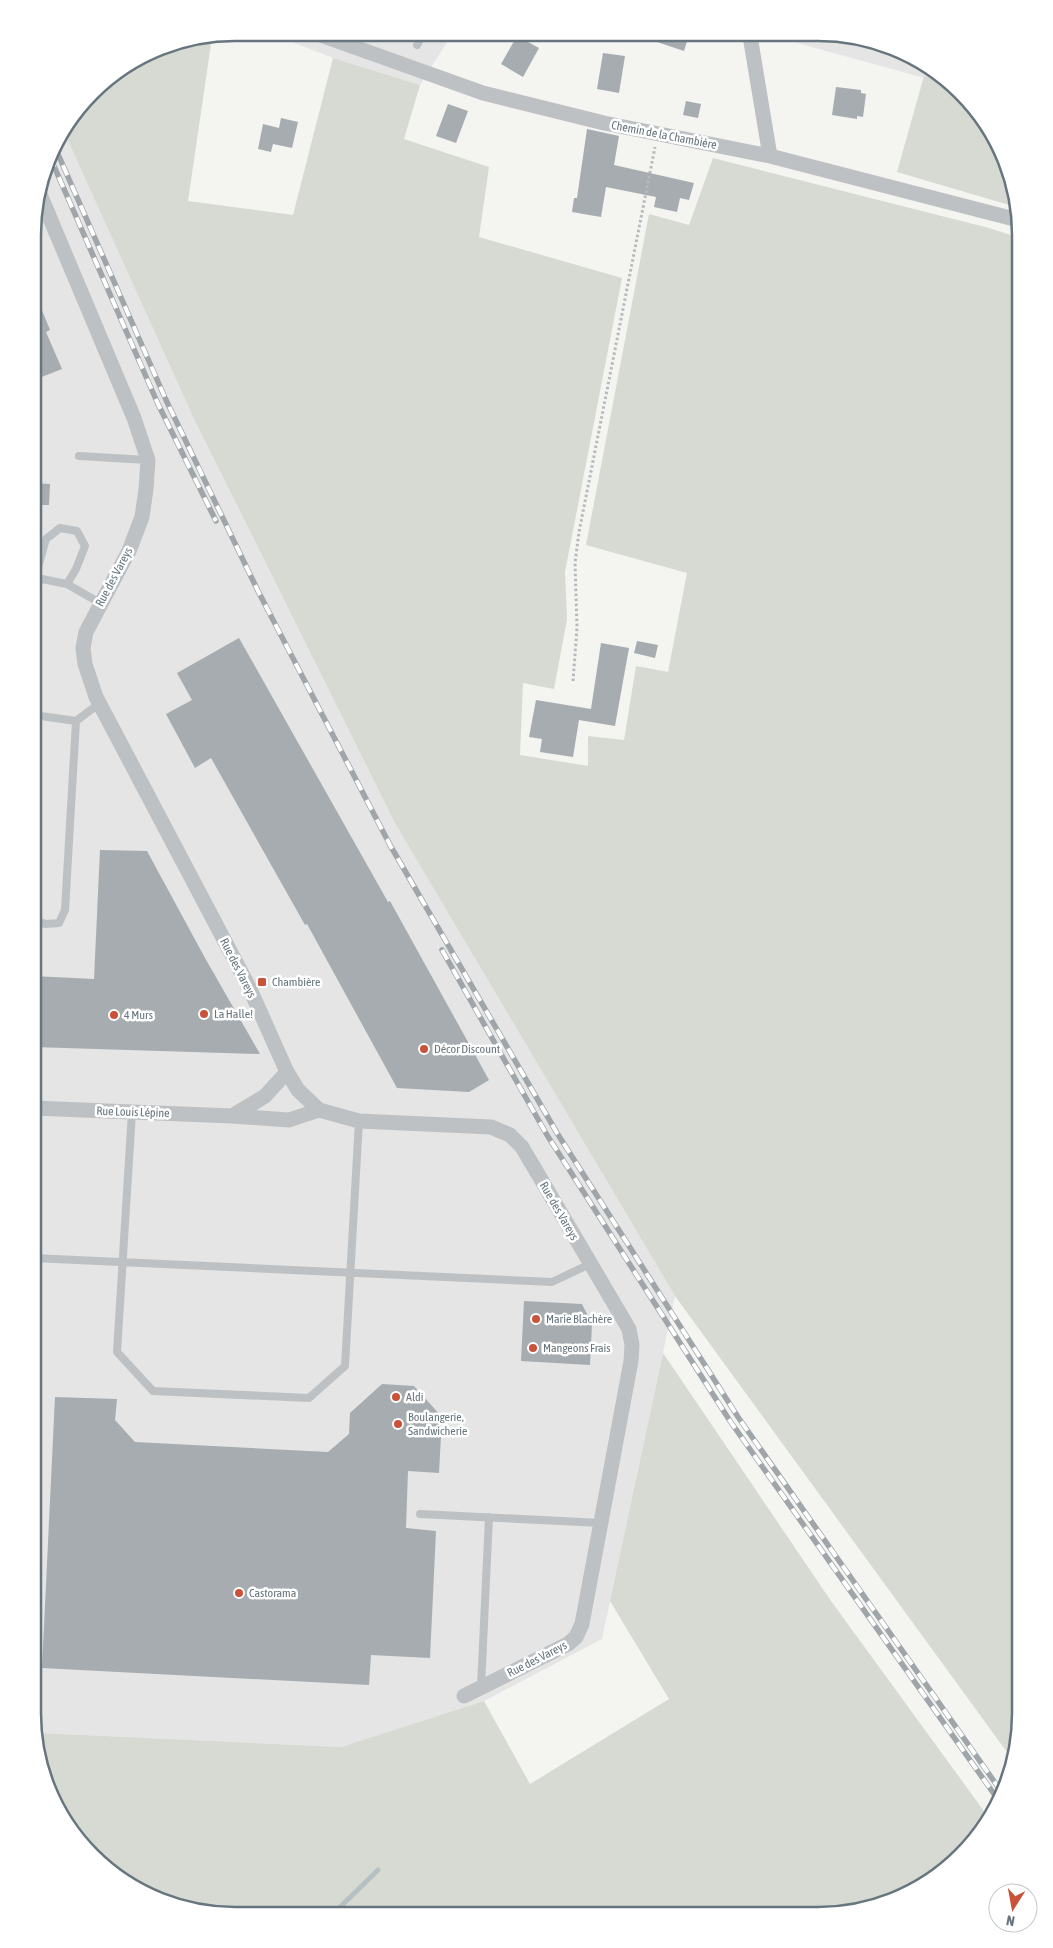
<svg xmlns="http://www.w3.org/2000/svg" width="1053" height="1948" viewBox="0 0 1053 1948" font-family="'Asap Condensed',sans-serif">
  <rect width="100%" height="100%" fill="#f4f4f1"/>
  <!-- built -->
  <path fill="#e4e5e4" d="M269,33L452,34L420,85L333,58Z
    M778,36H857L907,53L954,86L808,46Z
    M64,132L195,421L396,825L675,1296L602,1639L484,1701L341,1747L40,1733L37,1743L33,1713L34,209L54,145Z"/>
  <!-- green -->
  <path fill="#d6dad2" d="M212,37L188,201L293,215L333,58L420,85L404,139L489,167L479,237L622,278L565,572L567,619L554,689L523,683L520,755L588,766V736L624,740L636,666L668,672L687,573L586,545L649,214L689,225L713,158L989,228L1020,238V1726L1012,1759L675,1296L396,825L195,421L64,132L101,83L158,48Z
    M924,76L954,86L986,122L1010,170L1016,207L897,172Z
    M663,1353L831,1601L989,1818L978,1836L941,1874L883,1905L818,1915L209,1914L157,1900L102,1865L67,1826L43,1778L37,1743L40,1733L341,1747L484,1701L530,1784L669,1699L610,1601Z"/>
  <g fill="none" stroke-linecap="round" stroke-linejoin="round">
    <!-- stream -->
    <path stroke="#b7c1c4" stroke-width="5" d="M333,1914L378,1870"/>
  </g>
  <!-- building -->
  <path fill="#a6acb0" d="M645,35H689L684,51L645,38Z
    M517,36L539,48L523,77L501,64Z
    M603,53L625,56L619,93L597,89Z
    M836,87L861,90V93L866,94L863,117L857,116V119L832,115Z
    M686,101L701,104L698,118L683,115Z
    M448,104L468,111L456,143L436,136Z
    M281,118L298,122L292,148L273,144L271,152L258,149L263,124L279,128Z
    M587,129L619,136L614,165L694,183L689,200L680,198L677,212L654,207L656,197L606,187L601,217L572,212L574,198H577Z
    M35,293L50,330L46,332L62,369L34,380Z
    M34,483L50,484L49,505H34Z
    M239,638L388,902L390,901L489,1080L469,1092L397,1088L307,924L305,925L211,758L195,768L166,714L192,700L177,673Z
    M637,641L658,645L655,658L634,653Z
    M601,643L629,648L615,726L579,720L573,757L540,752L542,739L529,737L536,700L591,709Z
    M100,850L147,851L205,958L260,1054L33,1047V976L94,979Z
    M524,1301L582,1304L592,1324L590,1365L521,1361Z
    M382,1384L414,1386L442,1417L439,1473L408,1471L406,1528L436,1531L430,1658L371,1655L369,1685L42,1668L55,1397L117,1399L115,1420L135,1442L328,1452L349,1434L350,1413Z"/>
  <g fill="none" stroke-linecap="round" stroke-linejoin="round">
    <!-- path -->
    <path stroke="#b7babc" stroke-width="3" stroke-dasharray="2.5 2.5" stroke-linecap="butt" d="M573,681L577,628L575,563L579,532L655,147"/>
    <!-- service -->
    <path stroke="#bec1c4" stroke-width="8" d="M417,45L423,34
      M79,456L148,460
      M37,578V571L46,539L60,528L77,531L85,546L76,569L67,584
      M34,653L37,578L67,584L100,603
      M34,715L76,721L100,703
      M33,921L46,924L59,923L65,910L76,721
      M132,1112L117,1352L153,1391L309,1398L345,1366L359,1121
      M33,1258L552,1282L590,1264
      M420,1514L601,1523
      M481,1687L489,1517"/>
    <!-- minor -->
    <path stroke="#bec1c4" stroke-width="15" d="M315,33L483,93L604,123L770,156L1018,220
      M750,36L770,156
      M39,192L134,418L148,460L146,489L142,517L129,551L86,632L83,648L85,664L96,697L249,987L287,1072L298,1090L319,1110L359,1121L491,1127L510,1135L522,1147L629,1329L632,1345L631,1361L582,1624L576,1637L568,1644L464,1696
      M33,1108L232,1116L289,1120L319,1110
      M232,1116L265,1096L287,1072"/>
    <defs>
      <path id="rail" d="M54,145L166,400L258,591L390,845L557,1133L738,1417L1003,1794
        M50,157L158,404L216,521
        M442,950L547,1135L730,1421L999,1801"/>
    </defs>
    <!-- rail casing -->
    <use href="#rail" stroke="#9fa5a9" stroke-width="5.5"/>
    <!-- rail -->
    <use href="#rail" stroke="#fff" stroke-width="4" stroke-dasharray="11" stroke-linecap="butt"/>
  </g>
  <!-- markers -->
  <g fill="#cb523a" stroke="#fff" stroke-width="2">
    <rect x="257" y="977" width="10" height="10" rx="2.5"/>
    <circle cx="204" cy="1014" r="5"/>
    <circle cx="114" cy="1015" r="5"/>
    <circle cx="424" cy="1049" r="5"/>
    <circle cx="536" cy="1319" r="5"/>
    <circle cx="533" cy="1348" r="5"/>
    <circle cx="396" cy="1397" r="5"/>
    <circle cx="398" cy="1424" r="5"/>
    <circle cx="239" cy="1593" r="5"/>
  </g>
  <g text-anchor="middle" dominant-baseline="central" stroke-width="5" stroke-linejoin="round" paint-order="stroke">
    <!-- street labels -->
    <g font-size="12" fill="#67757e" stroke="#fff">
      <text transform="translate(664 135) rotate(11)">Chemin de la Chambière</text>
      <text transform="translate(114 577) rotate(-62)">Rue des Vareys</text>
      <text transform="translate(238 968) rotate(63)">Rue des Vareys</text>
      <text transform="translate(133 1112) rotate(2)">Rue Louis Lépine</text>
      <text transform="translate(559 1211) rotate(60)">Rue des Vareys</text>
      <text transform="translate(537 1659) rotate(-27)">Rue des Vareys</text>
    </g>
    <!-- poi labels -->
    <g font-size="12" fill="#67757e" stroke="#fff" text-anchor="start">
      <text x="272" y="982">Chambière</text>
      <text x="214" y="1014">La Halle!</text>
      <text x="124" y="1015">4 Murs</text>
      <text x="434" y="1049">Décor Discount</text>
      <text x="546" y="1319">Marie Blachère</text>
      <text x="543" y="1348">Mangeons Frais</text>
      <text x="406" y="1397">Aldi</text>
      <text x="408" y="1417">Boulangerie,<tspan x="408" dy="14">Sandwicherie</tspan></text>
      <text x="249" y="1593">Castorama</text>
    </g>
  </g>
  <!-- crop -->
  <path d="M0 0H1053V1948H0ZM235 41H818A194 194 0 0 1 1012 235V1713A194 194 0 0 1 818 1907H235A194 194 0 0 1 41 1713V235A194 194 0 0 1 235 41Z" fill="#fff" fill-rule="evenodd"/>
  <path fill="none" stroke="#67757e" stroke-width="2.5" d="M235 41H818A194 194 0 0 1 1012 235V1713A194 194 0 0 1 818 1907H235A194 194 0 0 1 41 1713V235A194 194 0 0 1 235 41Z"/>
  <!-- north arrow -->
  <g transform="translate(1013 1908) rotate(191)"><circle r="24" fill="#ffffff" stroke="#c2c8cb"/>
  <path d="M0-4L9 19L0 12L-9 19Z" fill="#cb523a"/>
  <text y="-8" font-size="14" font-weight="bold" text-anchor="middle" fill="#67757e">N</text>
  </g>
</svg>
